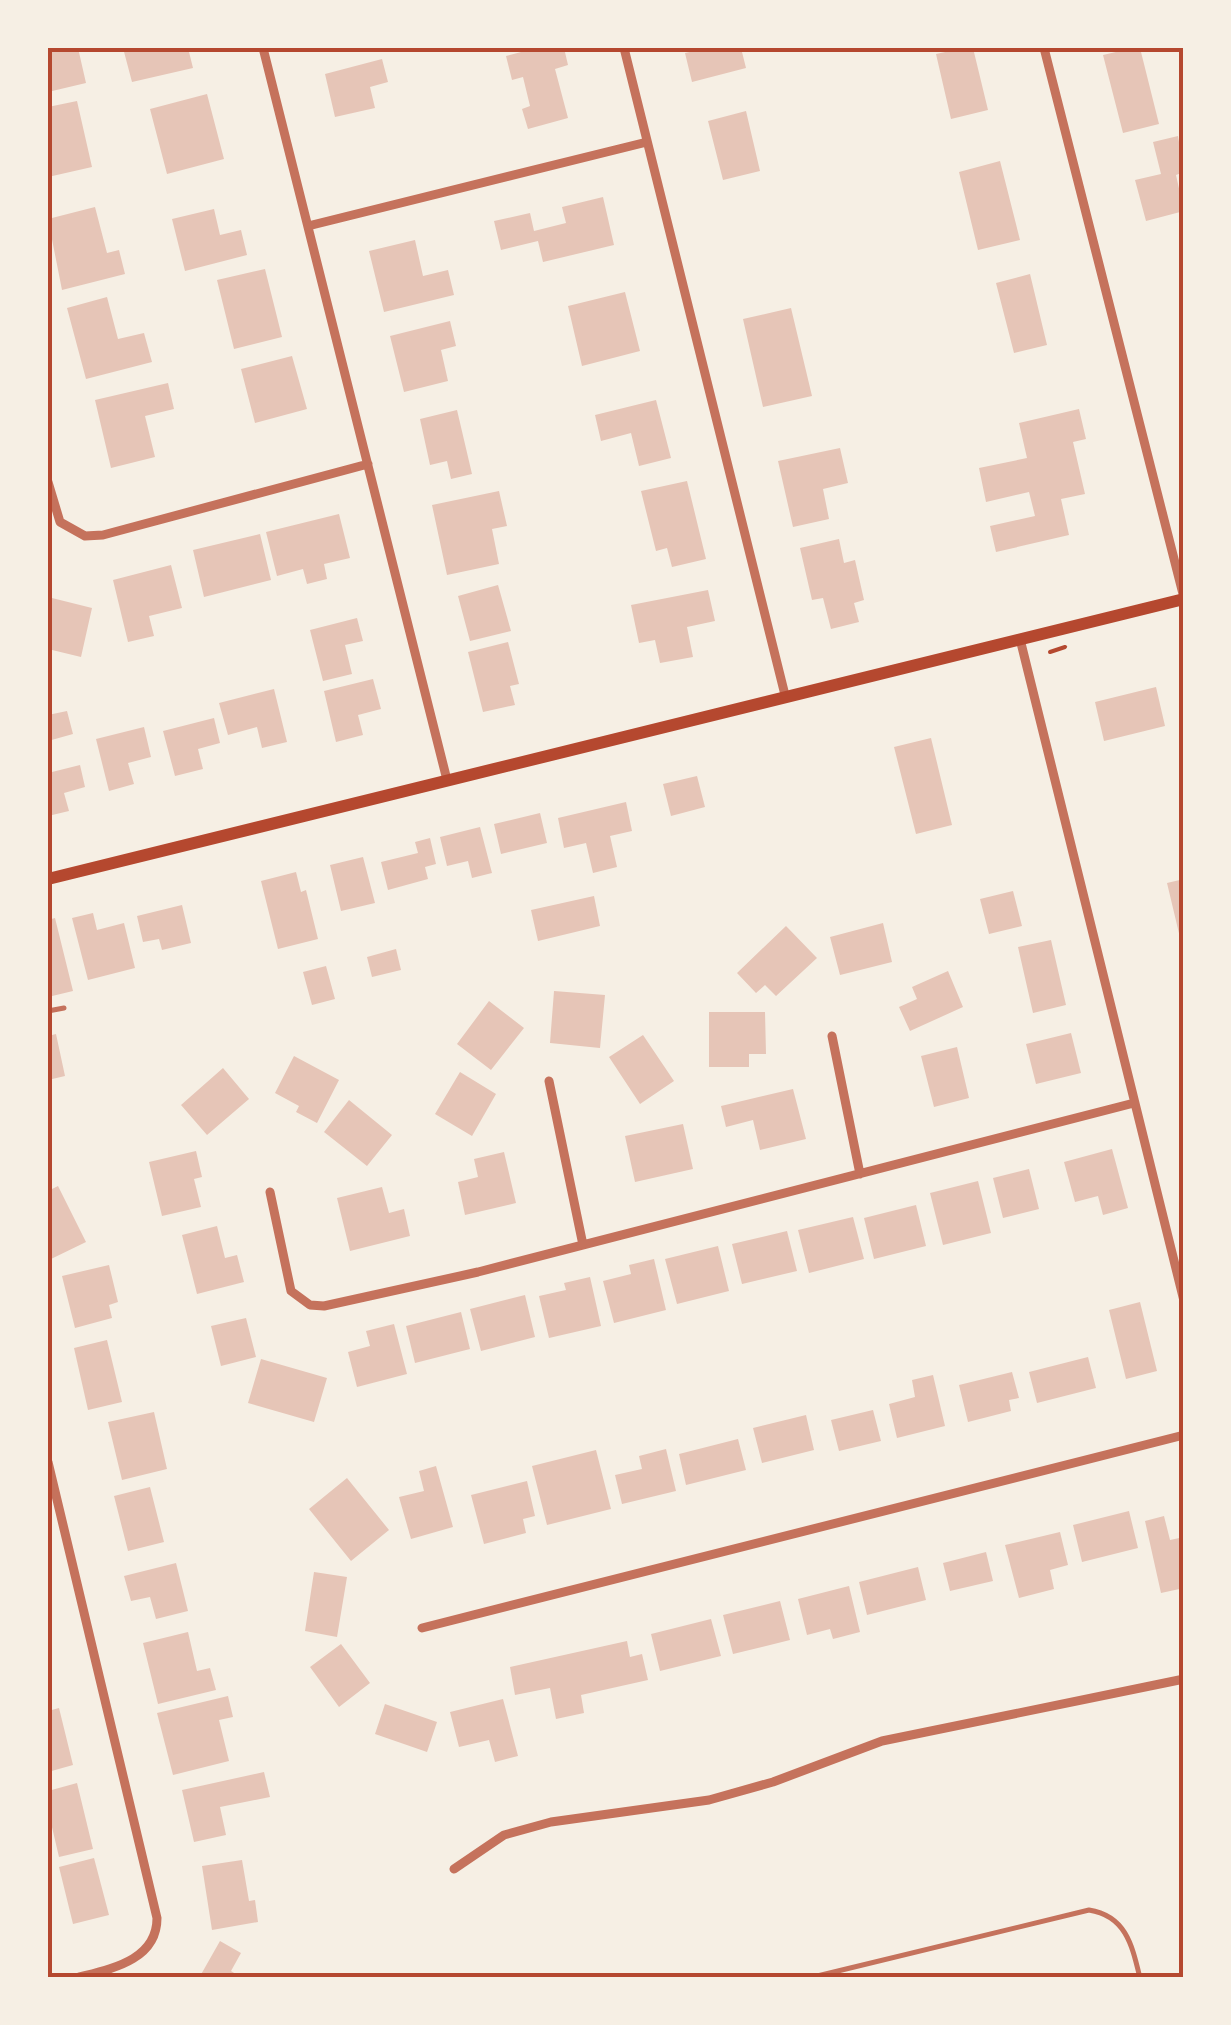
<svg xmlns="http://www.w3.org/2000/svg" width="1231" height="2025" viewBox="0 0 1231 2025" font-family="Cabin,sans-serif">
  <rect width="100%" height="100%" fill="#f6efe4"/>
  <!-- building -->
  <path fill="#e6c5b7" d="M48,48H63L64,51L78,48L86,83L48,92Z
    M123,48H188L193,68L132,82Z
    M536,48H564L568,65L555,69L568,118L528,129L522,109L530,106L523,77L512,80L506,56Z
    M708,48H741L746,68L692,82L685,53Z
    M964,48H973L988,110L951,119L936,54Z
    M1133,48H1140L1159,124L1123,133L1103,55Z
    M382,59L388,82L370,87L375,108L335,117L325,74Z
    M207,94L224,159L167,174L150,109Z
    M77,101L92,167L48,177V107Z
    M746,111L760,171L723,180L708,121Z
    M1178,136L1184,172L1176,175L1184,211L1146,221L1135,180L1161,174L1153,142Z
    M1000,161L1020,240L978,250L959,172Z
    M603,197L614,245L543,262L538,241L501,250L494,221L530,213L534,231L566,223L562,207Z
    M95,207L107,253L119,250L125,274L62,290L48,219Z
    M214,209L220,235L241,230L247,255L185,271L172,219Z
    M415,240L423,276L448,270L454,295L384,312L369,251Z
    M265,269L282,337L234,349L217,280Z
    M1030,274L1047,345L1014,353L996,283Z
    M625,292L640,351L582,366L568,306Z
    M107,297L118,339L144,333L152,362L86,379L67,308Z
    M791,308L812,396L763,407L743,319Z
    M450,321L456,346L441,350L448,381L404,392L390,336Z
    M292,356L307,409L255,423L241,369Z
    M168,383L174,409L145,416L155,457L111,468L95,400Z
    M656,400L671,458L639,466L631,433L601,441L595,415Z
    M1079,409L1086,439L1073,442L1085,494L1061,499L1069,535L996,552L990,526L1035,516L1029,492L986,502L979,468L1027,458L1019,423Z
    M457,410L472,474L451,479L447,461L430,465L420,419Z
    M840,448L848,483L823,489L829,519L793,527L778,461Z
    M687,481L706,559L672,567L667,548L656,551L641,491Z
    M499,491L507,526L492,529L499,564L447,575L432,505Z
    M339,514L350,558L324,564L327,579L307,584L303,569L277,576L266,532Z
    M260,534L271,580L204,597L193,550Z
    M839,539L844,563L855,560L864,600L854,603L859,622L831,629L823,598L812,600L800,548Z
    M171,565L182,608L149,616L154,636L128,642L113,580Z
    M498,585L511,631L470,641L458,596Z
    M708,590L715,621L687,627L693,657L660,663L655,640L639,643L631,605Z
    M48,597L92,608L81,657L48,649Z
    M357,618L363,641L345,645L352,674L323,681L310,630Z
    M508,642L519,684L510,686L515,705L483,712L468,652Z
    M373,679L381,709L358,715L363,735L336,742L324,691Z
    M1156,687L1165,726L1104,741L1095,702Z
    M274,689L287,742L262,748L257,727L228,735L219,703Z
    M67,711L73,734L48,741V715Z
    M214,718L220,743L198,749L203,769L175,776L163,731Z
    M144,727L151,757L128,763L134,784L109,791L96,739Z
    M931,738L952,825L916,834L894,747Z
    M80,765L85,787L64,793L69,811L48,816V773Z
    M697,776L705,807L671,816L663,784Z
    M626,802L632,831L610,836L617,867L593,873L586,843L564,848L558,818Z
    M540,813L547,843L501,854L494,824Z
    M480,827L492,873L472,878L468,861L447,866L440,837Z
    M430,838L436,864L425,867L428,879L388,890L381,862L418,853L415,842Z
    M363,857L375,903L341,911L330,865Z
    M296,872L301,892L306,890L318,939L278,949L261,881Z
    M1184,879V945L1182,946L1167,883Z
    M1013,891L1022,926L989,934L980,899Z
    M594,896L600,926L538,941L531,910Z
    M182,905L191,943L162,950L159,939L143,942L137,916Z
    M93,913L97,930L124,923L135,968L88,980L72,918Z
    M55,918L73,991L48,997V920Z
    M883,923L892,962L840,975L830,937Z
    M786,926L817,958L776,996L765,985L756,993L737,973Z
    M1051,940L1066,1005L1033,1013L1018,947Z
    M396,949L401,970L372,977L367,957Z
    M326,966L335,999L312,1005L303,972Z
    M948,971L963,1007L910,1031L899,1007L917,999L912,987Z
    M554,991L605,995L600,1048L550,1043Z
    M489,1001L524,1028L491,1070L457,1044Z
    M709,1012H765L766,1054H749V1067H709Z
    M1071,1033L1081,1073L1036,1084L1026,1044Z
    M56,1034L65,1076L48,1080V1036Z
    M643,1035L674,1081L640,1104L609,1057Z
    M957,1047L969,1098L934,1107L921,1056Z
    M294,1056L339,1080L317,1123L296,1112L299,1106L275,1093Z
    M223,1068L249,1099L207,1135L181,1105Z
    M460,1072L496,1094L472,1136L435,1114Z
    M793,1089L806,1139L760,1150L753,1120L726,1127L721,1106Z
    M349,1100L392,1135L367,1166L324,1132Z
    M683,1124L693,1169L635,1182L625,1136Z
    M1112,1149L1128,1208L1103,1215L1098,1196L1075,1202L1064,1162Z
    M196,1151L202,1177L194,1179L201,1207L162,1216L149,1162Z
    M504,1152L516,1203L465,1215L458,1182L478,1177L474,1159Z
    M1029,1169L1039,1209L1003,1218L993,1178Z
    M978,1181L991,1233L943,1245L930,1193Z
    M58,1186L86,1242L51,1259L48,1253V1191Z
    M382,1187L389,1213L404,1209L410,1236L350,1251L337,1198Z
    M916,1205L926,1246L874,1259L864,1218Z
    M853,1217L864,1259L809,1273L798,1230Z
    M217,1226L225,1258L237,1255L244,1282L197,1294L182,1235Z
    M787,1231L797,1271L742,1284L732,1244Z
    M718,1246L729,1291L677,1304L665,1259Z
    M654,1259L666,1310L614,1323L603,1281L631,1274L629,1265Z
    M109,1265L118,1302L109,1305L112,1318L75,1328L62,1276Z
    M590,1277L601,1326L549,1338L539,1296L566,1290L564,1283Z
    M525,1295L535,1337L481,1351L470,1309Z
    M1140,1302L1157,1371L1126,1379L1109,1310Z
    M461,1312L470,1349L415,1363L406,1326Z
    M246,1318L256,1357L221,1366L211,1326Z
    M394,1324L407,1374L357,1387L348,1352L370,1346L366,1331Z
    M107,1340L122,1402L88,1410L74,1348Z
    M1088,1357L1096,1388L1037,1403L1029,1372Z
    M261,1359L327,1378L314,1422L248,1403Z
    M1012,1372L1019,1398L1009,1400L1011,1411L968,1422L959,1385Z
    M933,1375L945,1426L897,1438L889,1404L915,1397L912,1380Z
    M873,1410L881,1441L839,1451L831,1420Z
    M154,1412L167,1469L122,1480L108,1422Z
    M806,1415L814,1450L762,1463L753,1428Z
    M738,1439L746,1470L686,1485L679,1454Z
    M666,1449L676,1491L622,1504L615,1475L642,1469L639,1456Z
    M596,1450L611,1509L547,1525L532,1466Z
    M436,1466L453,1527L411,1539L399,1497L424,1491L419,1471Z
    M347,1478L389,1530L351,1561L309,1509Z
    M527,1481L535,1516L523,1519L526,1533L484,1544L471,1495Z
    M150,1487L164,1542L128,1551L114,1496Z
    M1129,1511L1138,1548L1082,1562L1073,1525Z
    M1164,1516L1170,1540L1184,1537V1588L1161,1593L1145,1521Z
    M1060,1532L1068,1565L1050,1570L1054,1589L1019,1598L1005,1545Z
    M986,1552L993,1581L950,1591L943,1563Z
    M176,1563L188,1611L156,1619L150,1597L131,1601L124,1576Z
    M918,1567L926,1600L867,1615L859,1582Z
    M314,1572L347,1577L337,1637L305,1631Z
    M849,1586L860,1632L833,1639L830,1629L807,1635L798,1599Z
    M780,1601L790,1640L733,1654L723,1615Z
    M711,1619L721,1656L660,1671L651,1634Z
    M188,1632L197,1671L210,1668L216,1690L158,1704L143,1643Z
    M627,1641L630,1657L642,1654L648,1680L581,1695L584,1713L556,1719L550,1688L515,1695L510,1667Z
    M341,1644L370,1683L339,1707L310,1667Z
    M228,1696L233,1717L219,1720L229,1761L173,1775L157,1713Z
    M503,1699L518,1756L495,1762L489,1740L459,1747L450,1712Z
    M385,1704L437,1722L427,1752L375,1734Z
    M59,1708L73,1765L48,1772V1711Z
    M264,1772L270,1797L220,1807L226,1835L194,1842L182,1790Z
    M77,1783L93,1849L59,1857L48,1810V1791Z
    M94,1858L109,1915L73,1924L59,1867Z
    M242,1860L249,1901L255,1900L258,1922L212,1930L202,1866Z
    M220,1941L241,1953L231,1971L242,1978H199Z"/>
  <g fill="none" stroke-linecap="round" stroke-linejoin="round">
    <!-- path -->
    <path stroke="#b5482f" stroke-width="4" d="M1050,652L1065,647"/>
    <!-- service -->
    <path stroke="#c5725c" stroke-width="5" d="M48,1011L64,1008
      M809,1978L1089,1910C1126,1916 1132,1945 1140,1978"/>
    <!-- minor -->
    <path stroke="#c5725c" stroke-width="9" d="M263,48L447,780
      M624,48L785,695
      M1044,48L1184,598
      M308,226L647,142
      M48,482L60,522L85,536L103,535L368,464
      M1020,639L1184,1301
      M832,1036L860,1174
      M549,1081L583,1245
      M270,1192L291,1291L310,1305L324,1306L478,1272L1134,1103
      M48,1462L157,1918C157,1961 110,1969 76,1978
      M422,1628L1184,1435
      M454,1869L504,1835L551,1822L709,1800L773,1782L882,1741L1184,1679"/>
    <!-- secondary -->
    <path stroke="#b5482f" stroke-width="12" d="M48,879L1184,599"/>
  </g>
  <!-- border -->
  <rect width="1231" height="2025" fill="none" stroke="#f6efe4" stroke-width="100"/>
  <rect x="50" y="50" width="1131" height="1925" fill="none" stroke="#b5482f" stroke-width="4"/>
</svg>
